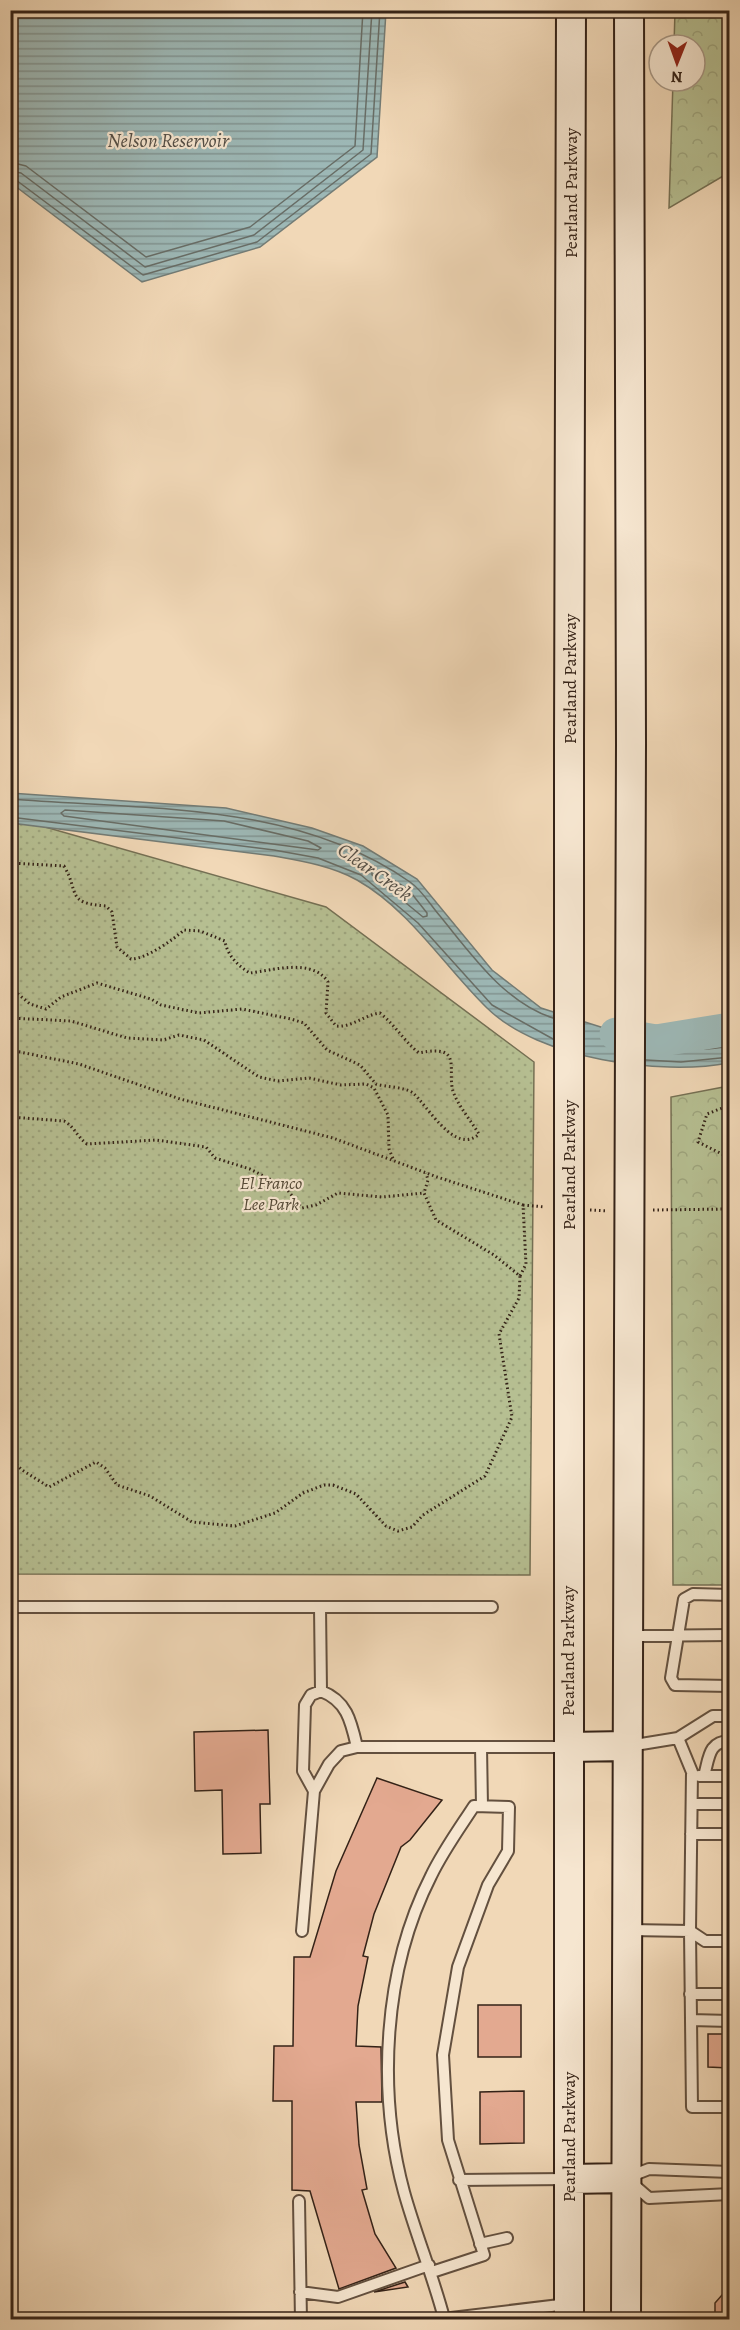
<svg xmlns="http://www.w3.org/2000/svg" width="740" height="2330" viewBox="0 0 740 2330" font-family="Alegreya,serif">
  <defs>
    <pattern id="forest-crowns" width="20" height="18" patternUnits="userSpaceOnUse" patternTransform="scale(1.5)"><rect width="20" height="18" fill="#b6bf92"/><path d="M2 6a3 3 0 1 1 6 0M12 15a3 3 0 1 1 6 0" fill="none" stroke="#9da47d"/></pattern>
    <pattern id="park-dots" width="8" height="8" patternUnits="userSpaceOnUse" patternTransform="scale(1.5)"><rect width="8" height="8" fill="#b6bf92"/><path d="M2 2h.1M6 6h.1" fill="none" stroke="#9da47d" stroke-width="1.8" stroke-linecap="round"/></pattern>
    <pattern id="water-rules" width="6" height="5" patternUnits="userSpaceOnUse" patternTransform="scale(1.5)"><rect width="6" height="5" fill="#9db8b6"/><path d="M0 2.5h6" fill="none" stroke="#819593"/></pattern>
  </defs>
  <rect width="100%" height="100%" fill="#f1d8b7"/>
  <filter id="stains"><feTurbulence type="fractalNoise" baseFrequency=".00333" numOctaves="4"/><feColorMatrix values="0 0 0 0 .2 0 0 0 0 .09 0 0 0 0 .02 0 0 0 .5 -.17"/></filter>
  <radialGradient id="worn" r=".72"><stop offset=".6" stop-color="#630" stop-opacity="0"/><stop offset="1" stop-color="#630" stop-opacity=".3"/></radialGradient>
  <!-- forest -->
  <path fill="url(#forest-crowns)" stroke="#757054" stroke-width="1.5" d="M675,11H729L730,172L669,208L673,81H695V45H674Z
    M729,1086V1585H673L671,1097Z"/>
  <!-- park -->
  <path fill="url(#park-dots)" stroke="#757054" stroke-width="1.5" d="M10,817L326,907L534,1062L530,1575L11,1574Z"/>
  <!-- water -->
  <path fill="url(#water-rules)" stroke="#737c76" stroke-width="1.5" d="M10,11H386L377,157L260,247L142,282L11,183Z
    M10,793L226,808L312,828L363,846L417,879L492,970L541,1008L607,1029L672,1042L710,1044L729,1040V1063C660,1076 539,1059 487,1008C444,966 410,910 357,880C332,866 302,861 274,856L11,823Z"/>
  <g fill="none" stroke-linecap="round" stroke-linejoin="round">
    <!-- shore -->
    <path stroke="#686d66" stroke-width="1.5" d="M10,162L26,166L146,257L250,227L355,146L363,10
      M10,171L21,173L145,267L254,235L363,150L372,10
      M10,178L16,180L143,275L257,242L371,154L380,10
      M10,799C146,810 294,801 410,882C422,890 431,906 440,916C471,954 505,1003 553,1018
      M65,810L224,821L308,841L321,848L318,850L64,816L61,813Z
      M10,817L274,850L318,858L361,875L418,923L492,1005L553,1039
      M376,870L408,889L427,913V916L423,917L372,875V871Z
      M646,1043C674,1049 701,1052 730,1046
      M646,1060L681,1062L730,1057"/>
    <!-- river -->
    <path stroke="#9db8b6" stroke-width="33" d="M616,1034L656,1041L730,1029"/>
  </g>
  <!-- building -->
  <path fill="#e3a990" stroke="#342217" stroke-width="1.5" d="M268,1730L270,1804H260L261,1853L223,1854L222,1790L195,1791L194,1732Z
    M377,1778L442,1800L410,1840L401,1847L374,1914L363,1956L368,1957L358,2006L356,2046L381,2047L382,2102H356L359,2145L367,2189L362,2190L375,2234L396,2268L339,2289L310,2191L292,2190V2101H273L274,2046H293L294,1957H310L336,1871Z
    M478,2005H521V2057H478Z
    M708,2034H729V2068L708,2067Z
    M524,2091V2143L480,2144V2092Z
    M405,2282L408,2287L374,2292Z
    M729,2287V2319H715V2303Z"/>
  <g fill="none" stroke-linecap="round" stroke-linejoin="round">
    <defs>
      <path id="service" d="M730,1595L693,1594L684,1599L671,1678L675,1685L730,1686
        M10,1607H492
        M320,1607L321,1691
        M628,1636L730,1635
        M678,1738L692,1772L690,1931L705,1941H730
        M629,1746L678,1738L713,1716H730
        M481,1747L482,1806
        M699,1776H723
        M704,1776C709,1759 708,1741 730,1741
        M314,1791L303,1771L305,1705L311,1695L321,1691C347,1701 351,1721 357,1747
        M692,1804H722
        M691,1834H730
        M630,1930L690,1931L692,2107H730
        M302,1931L314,1791L329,1764L341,1751L357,1747H568
        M690,1994H730
        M691,2020L730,2021
        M730,2172L649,2169L626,2178L649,2198L730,2194
        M459,2180L569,2179
        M299,2201L301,2320
        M480,2244L507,2238
        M432,2272L484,2255L448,2140L443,2055L458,1967L488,1885L508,1851L509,1807L474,1806C459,1829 443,1851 431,1876C383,1970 377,2092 404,2192C416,2235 433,2276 444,2318
        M300,2292L338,2297L429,2265
        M434,2320L568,2304"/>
      <path id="secondary" d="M629,10L631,744
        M569,743L571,10
        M568,1747L626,1746
        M569,2179L626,2178
        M569,2320V1338
        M626,2320L629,1339"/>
    </defs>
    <!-- service casing -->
    <use href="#service" stroke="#63503f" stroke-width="14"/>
    <!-- secondary casing -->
    <use href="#secondary" stroke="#342217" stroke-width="32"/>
    <!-- path -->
    <path stroke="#342217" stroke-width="3" stroke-dasharray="1.5 3" stroke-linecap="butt" d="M10,863L64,866C80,893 65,903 106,906L112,912L117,947L131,959C146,959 173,940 184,930L200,931L225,941C227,955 238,966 250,973C273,970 313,958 328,982L326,1013L336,1026C351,1028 364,1015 380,1013C396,1026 404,1041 419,1053C466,1043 445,1072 454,1094C460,1108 471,1121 479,1134C455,1156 428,1106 413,1093C405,1087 386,1087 376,1084L360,1065L327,1050L304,1023L291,1019L242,1009L199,1013L161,1005L151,999L97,983L61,997L46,1009L30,1004L18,994L10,993
      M10,1018L71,1021L127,1038L163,1040L179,1035L204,1040L259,1077L278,1081L309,1078L341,1085L366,1084L374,1088L388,1115L389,1149L394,1161
      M10,1050L79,1064L180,1099L333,1138L437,1177L523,1205L526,1264L520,1276
      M730,1105L707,1114L698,1142L730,1158
      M10,1117L64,1121C74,1126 77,1137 87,1144L156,1140L206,1147L215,1158L250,1169L285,1187L302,1208L316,1205L338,1193L382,1197L424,1193
      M523,1205L545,1207
      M590,1210L608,1211
      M653,1210L730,1209
      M10,1458L22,1470L49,1487L96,1462L105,1468L117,1485L150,1496L192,1522L235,1526L275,1513L303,1493L324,1485H333L356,1494L386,1526L398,1531L412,1527L423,1515L485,1476L512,1417L499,1334L519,1298L520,1276L494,1255L436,1220L424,1193L428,1180L426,1173"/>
    <!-- service -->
    <use href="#service" stroke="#f6e6d0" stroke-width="10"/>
    <!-- secondary -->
    <use href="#secondary" stroke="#f6e6d0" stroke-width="28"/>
    <defs>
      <path id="secondary-bridge" d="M569,1338V743
        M629,1339L631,744"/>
    </defs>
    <!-- secondary-bridge casing -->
    <use href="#secondary-bridge" stroke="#342217" stroke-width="32" stroke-linecap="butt"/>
    <!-- secondary-bridge -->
    <use href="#secondary-bridge" stroke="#f6e6d0" stroke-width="28"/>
  </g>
  <g text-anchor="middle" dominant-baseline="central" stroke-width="4.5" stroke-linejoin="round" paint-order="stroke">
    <!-- street labels -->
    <g font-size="18" fill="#342217" stroke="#f6e6d0">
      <text transform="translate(571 193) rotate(-90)">Pearland Parkway</text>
      <text transform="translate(570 679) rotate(-90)">Pearland Parkway</text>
      <text transform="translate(569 1165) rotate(-90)">Pearland Parkway</text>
      <text transform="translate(568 1651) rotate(-90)">Pearland Parkway</text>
      <text transform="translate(569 2137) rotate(-90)">Pearland Parkway</text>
    </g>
    <!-- park labels -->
    <g font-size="18" font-style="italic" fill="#544936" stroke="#f6e6d0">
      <text x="271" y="1183">El Franco<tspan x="271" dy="21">Lee Park</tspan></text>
    </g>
    <!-- water labels -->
    <g font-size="20" font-style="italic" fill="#544f47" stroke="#f6e6d0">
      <text x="168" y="140">Nelson Reservoir</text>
      <text transform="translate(375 872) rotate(35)">Clear Creek</text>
    </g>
  </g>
  <!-- margin -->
  <rect width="740" height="2330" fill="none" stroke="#f1d8b7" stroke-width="36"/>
  <rect x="12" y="12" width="716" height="2306" fill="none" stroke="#342217" stroke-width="3"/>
  <rect x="18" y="18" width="704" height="2294" fill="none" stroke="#342217" stroke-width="1.5"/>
  <!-- north arrow -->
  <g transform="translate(677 63) rotate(181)"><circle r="28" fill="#f6e6d0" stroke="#a89886" stroke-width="1.5"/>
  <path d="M0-4.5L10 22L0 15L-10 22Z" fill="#8f2418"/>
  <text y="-9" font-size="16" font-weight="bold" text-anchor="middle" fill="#342217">N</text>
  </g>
  <rect width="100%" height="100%" filter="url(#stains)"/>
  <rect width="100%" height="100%" fill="url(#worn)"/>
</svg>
